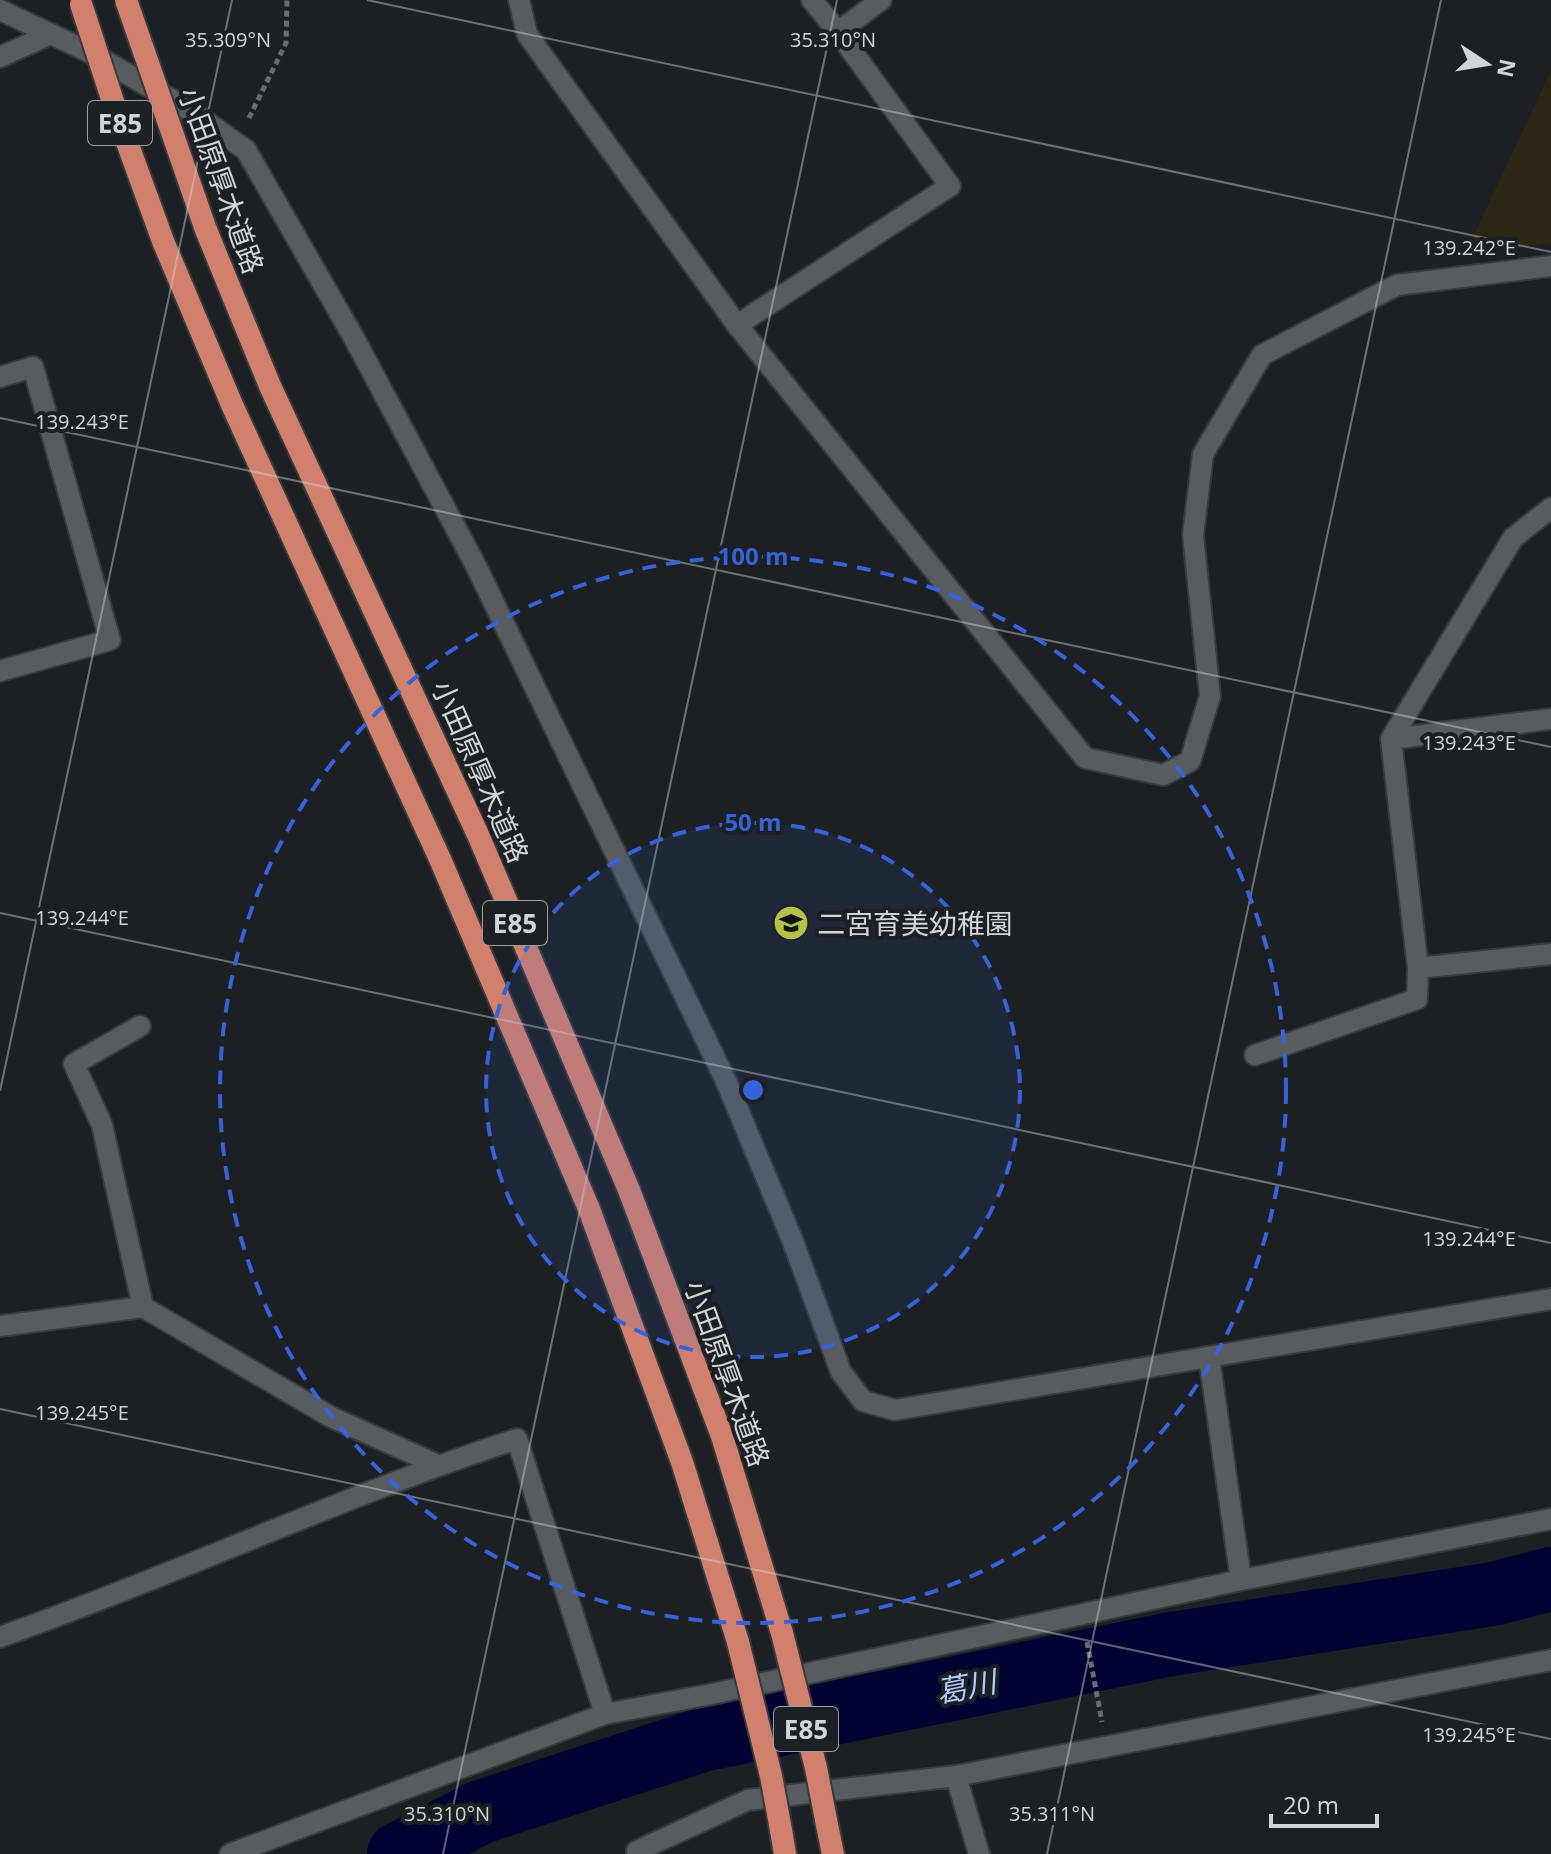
<svg xmlns="http://www.w3.org/2000/svg" width="1551" height="1854" viewBox="0 0 1551 1854" font-family="'Open Sans','Noto Sans JP',sans-serif">
  <rect width="100%" height="100%" fill="#1c2024"/>
  <!-- education -->
  <path fill="#2d2615" d="M1551,71V243L1465,254Z"/>
  <g fill="none" stroke-linecap="round" stroke-linejoin="round">
    <!-- river -->
    <path stroke="#000331" stroke-width="64" d="M399,1854L481,1812L702,1740L1171,1644L1493,1594L1551,1579"/>
    <defs>
      <path id="service" d="M0,57L51,34
        M140,1026L74,1064L102,1125L143,1307L331,1417L438,1465"/>
      <path id="minor" d="M812,0L838,32
        M737,325L950,186L838,32L881,0
        M0,377L33,367L110,640L0,671
        M1391,739L1551,719
        M1418,968L1551,954
        M1255,1055L1417,999L1418,968L1391,739L1513,538L1551,508
        M0,1326L143,1307
        M1209,1357L1241,1580
        M0,1637C174,1576 341,1496 517,1439L605,1714
        M956,1776L979,1854
        M637,1851L748,1800L956,1776L1551,1660
        M230,1854L605,1714L712,1694L1241,1580L1551,1519"/>
      <path id="tertiary" d="M519,0L527,34L737,325L1085,758L1163,775L1190,761L1210,696L1193,535L1203,454L1262,355L1397,285L1551,266
        M0,10L91,53L191,111L246,150L354,338L475,564L726,1081L792,1239L841,1372L863,1401L895,1410L1551,1299"/>
      <path id="trunk" d="M206,230L270,386L479,837L629,1190L722,1436L782,1633
        M163,241L233,407L440,859L589,1209L682,1462L738,1642
        M827,1825L833,1854
        M781,1830L785,1854"/>
    </defs>
    <!-- service casing -->
    <use href="#service" stroke="#373b3d" stroke-width="24"/>
    <!-- minor casing -->
    <use href="#minor" stroke="#373b3d" stroke-width="24"/>
    <!-- tertiary casing -->
    <use href="#tertiary" stroke="#373b3d" stroke-width="24"/>
    <!-- trunk casing -->
    <use href="#trunk" stroke="#373b3d" stroke-width="26"/>
    <!-- path -->
    <path stroke="#696c6f" stroke-width="5" stroke-dasharray="6 4" stroke-linecap="butt" d="M249,118L286,43L287,0
      M1087,1642L1102,1722"/>
    <!-- service -->
    <use href="#service" stroke="#565c60" stroke-width="20"/>
    <!-- minor -->
    <use href="#minor" stroke="#565c60" stroke-width="20"/>
    <!-- tertiary -->
    <use href="#tertiary" stroke="#565c60" stroke-width="20"/>
    <!-- trunk -->
    <use href="#trunk" stroke="#d2806e" stroke-width="22"/>
    <defs>
      <path id="trunk-bridge" d="M126,0L206,230
        M81,4L120,123L163,241
        M782,1633L816,1768L827,1825
        M738,1642L771,1776L781,1830"/>
    </defs>
    <!-- trunk-bridge casing -->
    <use href="#trunk-bridge" stroke="#373b3d" stroke-width="26" stroke-linecap="butt"/>
    <!-- trunk-bridge -->
    <use href="#trunk-bridge" stroke="#d2806e" stroke-width="22"/>
  </g>
  <!-- ticks -->
  <path fill="none" stroke="#d2d5d7" stroke-width="2" stroke-opacity="0.45" d="M367,0L1551,252M0,418L1551,747M0,913L1551,1243M0,1091L232,0M0,1409L1551,1739M443,1854L837,0M1047,1854L1441,0"/>
  <!-- distance rings -->
  <circle cx="753" cy="1090" r="267" fill="#3862d8" fill-opacity=".12"/>
  <g fill="none" stroke="#3862d8" stroke-width="4" stroke-dasharray="14 10">
    <circle cx="753" cy="1090" r="267"/>
    <circle cx="753" cy="1090" r="533"/>
  </g>
  <!-- icons -->
  <defs>
    <symbol id="school-disc" viewBox="-11 -11 22 22"><circle r="9.5" fill="#b4c24b" stroke="#1c2024"/><path d="M0-5L7-2L0 1L-7-2ZM-4 1L0 2.5L4 1V4Q0 6-4 4Z" fill="#111"/></symbol>
  </defs>
  <g fill-rule="evenodd">
    <use href="#school-disc" x="771" y="903" width="40" height="40"/>
  </g>
  <g text-anchor="middle" dominant-baseline="central" stroke-width="8" stroke-linejoin="round" paint-order="stroke">
    <!-- shield labels -->
    <g fill="#1c2024" stroke="#9b9fa1" stroke-width="2">
      <rect x="88" y="101" width="64" height="44" rx="6"/>
      <rect x="483" y="901" width="64" height="44" rx="6"/>
      <rect x="774" y="1707" width="64" height="44" rx="6"/>
    </g>
    <g font-size="26" font-weight="bold" fill="#d2d5d7">
      <text x="120" y="123">E85</text>
      <text x="515" y="923">E85</text>
      <text x="806" y="1729">E85</text>
    </g>
    <!-- street labels -->
    <g font-size="28" fill="#d2d5d7" stroke="#1c2024">
      <text transform="translate(222 180) rotate(70)">小田原厚木道路</text>
      <text transform="translate(481 771) rotate(66)">小田原厚木道路</text>
      <text transform="translate(728 1373) rotate(70)">小田原厚木道路</text>
    </g>
    <!-- poi labels -->
    <g font-size="28" fill="#d2d5d7" stroke="#1c2024" text-anchor="start">
      <text x="817" y="923">二宮育美幼稚園</text>
    </g>
    <!-- water labels -->
    <g font-size="30" font-style="italic" fill="#b1cffe" stroke="#1c2024">
      <text transform="translate(966 1686) rotate(-11)">葛川</text>
    </g>
  </g>
  <g font-size="20" text-anchor="middle" fill="#d2d5d7" stroke="#1c2024" stroke-width="8" stroke-linejoin="round" paint-order="stroke">
    <text x="228" y="47">35.309°N</text>
    <text x="833" y="47">35.310°N</text>
    <text x="1469" y="255">139.242°E</text>
    <text x="82" y="429">139.243°E</text>
    <text x="1469" y="750">139.243°E</text>
    <text x="82" y="925">139.244°E</text>
    <text x="1469" y="1246">139.244°E</text>
    <text x="82" y="1420">139.245°E</text>
    <text x="1469" y="1742">139.245°E</text>
    <text x="447" y="1821">35.310°N</text>
    <text x="1052" y="1821">35.311°N</text>
  </g>
  <circle cx="753" cy="1090" r="12" fill="#3862d8" stroke="#1c2024" stroke-width="4"/>
  <g font-size="24" text-anchor="middle" font-weight="bold" fill="#3862d8" stroke="#1c2024" stroke-width="8" stroke-linejoin="round" paint-order="stroke">
    <text x="753" y="565">100 m</text>
    <text x="753" y="831">50 m</text>
  </g>
  <!-- north arrow -->
  <g transform="translate(1487 64) rotate(102)" stroke="#1c2024" stroke-width="6" paint-order="stroke">
  <path d="M0-6L14 30L0 20L-14 30Z" fill="#d2d5d7"/>
  <text y="-12" font-size="22" font-weight="bold" text-anchor="middle" fill="#d2d5d7">N</text>
  </g>
  <!-- scale -->
  <path d="M1271 1814v12h106v-12" fill="none" stroke="#d2d5d7" stroke-width="4"/>
  <text x="1283" y="1814" font-size="24" fill="#d2d5d7" stroke="#1c2024" stroke-width="6" paint-order="stroke">20 m</text>
</svg>
